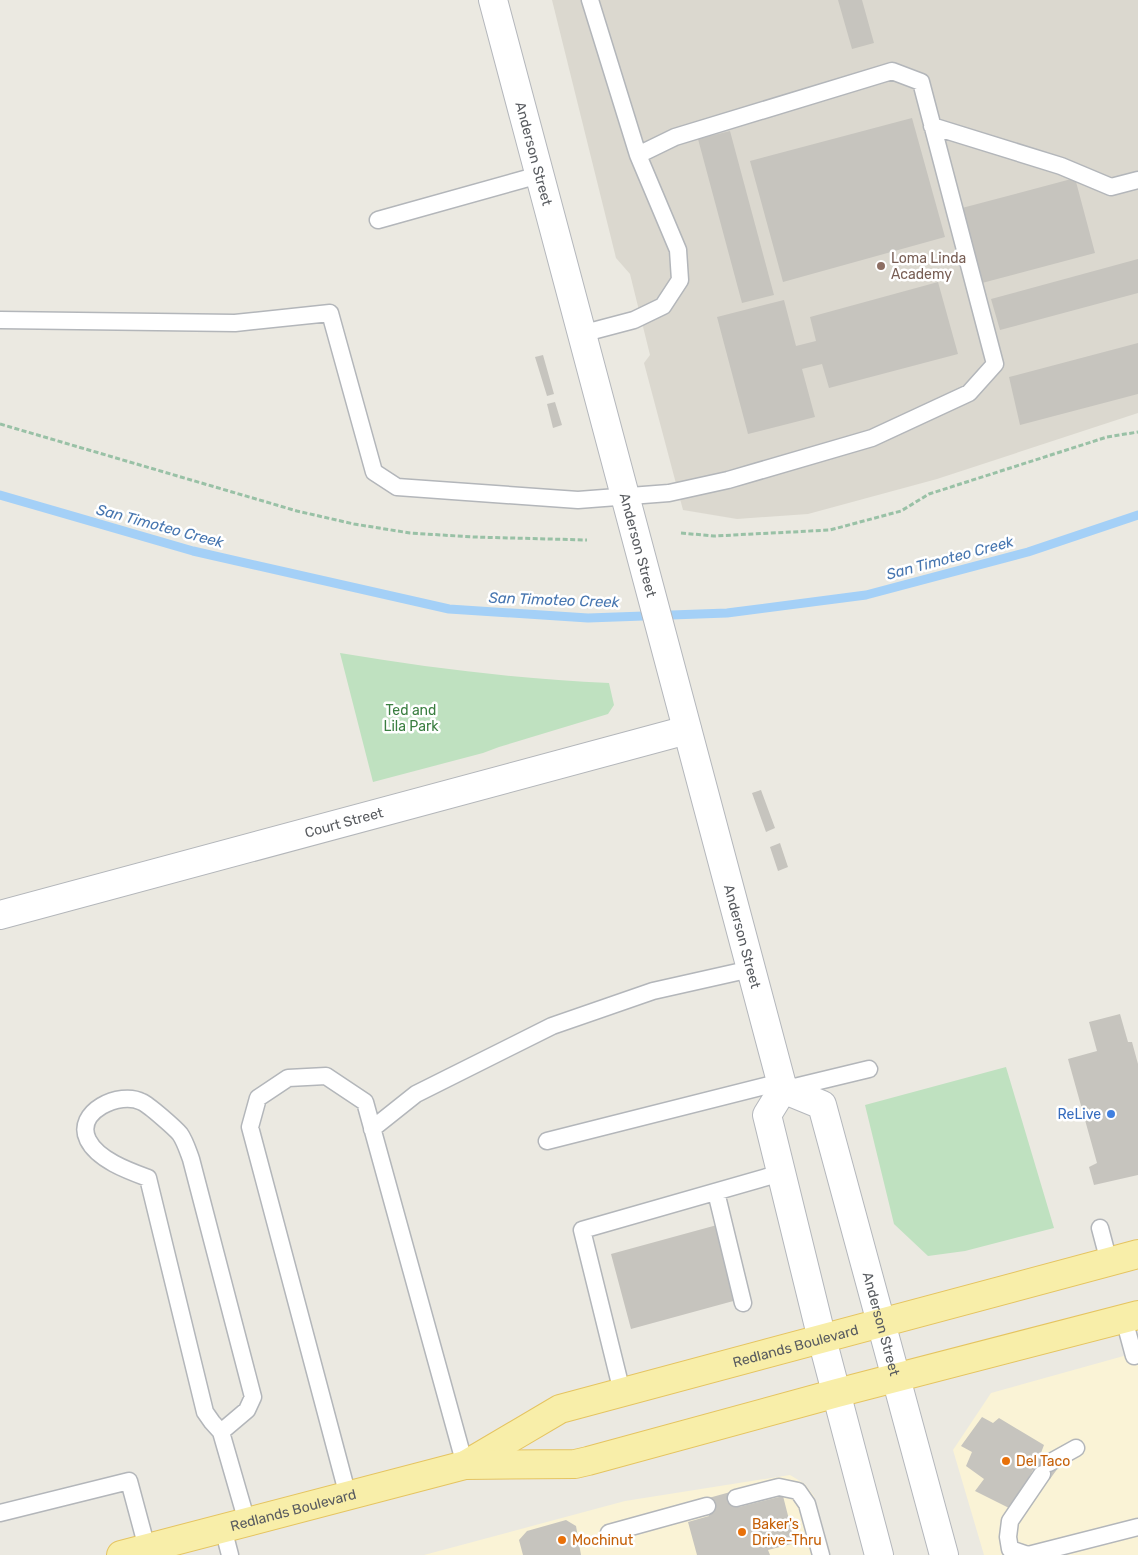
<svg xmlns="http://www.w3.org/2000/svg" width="1138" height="1555" viewBox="0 0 1138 1555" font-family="Rubik,sans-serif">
  <rect width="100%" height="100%" fill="#ebe9e1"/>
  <!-- commercial -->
  <path fill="#faf3d6" d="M1138,1352V1555H984L953,1450L991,1393Z
    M790,1475L805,1484L814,1496L830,1555H424L625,1501Z"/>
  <!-- education -->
  <path fill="#dbd8cf" d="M552,0H1138V413L937,479L808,514L737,519L683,510L644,363L650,355L630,274L616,258Z"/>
  <!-- green -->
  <path fill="#bfe1c0" d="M340,653C429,668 519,679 609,683L614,705L608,714L499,747L483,753L373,782Z
    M1006,1067L1054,1228L965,1251L928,1256L894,1224L865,1105Z"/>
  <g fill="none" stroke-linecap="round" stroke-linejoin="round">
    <!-- stream -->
    <path stroke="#a4d0f7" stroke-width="9" d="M0,495L193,551L449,609L588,618L727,613L866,595L1028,552L1138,515"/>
  </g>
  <!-- building -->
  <path fill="#c6c4be" d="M838,0H862L874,43L852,49Z
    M912,118L945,237L783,282L750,161Z
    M730,131L774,295L742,303L698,139Z
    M1075,178L1095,253L982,283L962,208Z
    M1138,259V293L1000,330L991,299Z
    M938,282L958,354L829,388L822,364L802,369L815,417L748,434L717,317L784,300L796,346L816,341L810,317Z
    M1138,343V394L1020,425L1009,377Z
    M543,355L554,394L547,396L535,357Z
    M555,402L562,425L553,428L547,404Z
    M761,790L775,828L766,832L752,793Z
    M780,843L788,867L778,871L770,847Z
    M1120,1014L1128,1042H1132L1138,1064V1175L1094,1185L1089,1167L1097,1163L1068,1059L1097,1051L1089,1022Z
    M717,1225L737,1300L631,1329L611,1254Z
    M982,1417L993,1423L999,1418L1044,1445L1039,1458L1058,1468L1050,1479L1033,1470L1011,1509L975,1491L984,1479L966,1466L972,1452L961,1446Z
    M734,1491L739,1507L783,1496L795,1543L768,1550L770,1555H697L688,1522L709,1516L705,1499Z
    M566,1520L576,1526L581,1555H523L519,1540L527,1531Z"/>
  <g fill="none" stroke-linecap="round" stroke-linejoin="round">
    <defs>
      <path id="service" d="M590,0L638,155
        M932,126L1061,166L1111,187L1138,180
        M378,220L539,175
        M0,320L235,323L330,313L374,472L397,487L578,500L669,493L728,480L872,438L969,393L995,364L921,82L892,71L675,137L638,155L678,250L680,280L663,306L634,320L581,334
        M786,1089L869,1069
        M372,1129L416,1094L552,1026L653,991L751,969
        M547,1141L781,1082
        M716,1192L743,1303
        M1100,1228L1109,1262
        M1124,1319L1134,1356
        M622,1392L582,1230L781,1173
        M221,1432L247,1410L253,1397L191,1159C188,1151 185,1141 180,1134C176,1129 149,1105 142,1102C120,1090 74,1112 88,1140C98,1160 129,1171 148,1178L205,1412L212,1422L221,1432L247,1522
        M1049,1463L1076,1448
        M1042,1474L1010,1521L1008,1537L1010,1549L1028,1555L1138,1527
        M348,1496L250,1127L258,1098L288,1078L326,1076L365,1102L465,1465
        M736,1498L779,1487L798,1491L807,1504L821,1555
        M0,1513L129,1481L147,1548
        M223,1528L230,1555
        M609,1533L707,1506"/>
      <g id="minor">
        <path id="s1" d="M0,915L687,730"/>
      </g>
      <g id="secondary">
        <path id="s2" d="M493,0L783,1089L767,1115L822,1339L879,1555"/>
        <path id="s3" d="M783,1089L822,1105L944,1555"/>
      </g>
      <g id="primary">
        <path id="s4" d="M465,1465L560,1409L1138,1254"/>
        <path id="s5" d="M121,1555L465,1465L575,1464L588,1461L837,1393L1138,1315"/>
      </g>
    </defs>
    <!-- service casing -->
    <use href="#service" stroke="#b3b6ba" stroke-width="19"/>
    <!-- minor casing -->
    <use href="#minor" stroke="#b3b6ba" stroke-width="30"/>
    <!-- secondary casing -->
    <use href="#secondary" stroke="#b4b7bc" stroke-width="30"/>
    <!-- primary casing -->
    <use href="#primary" stroke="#e5c460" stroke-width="30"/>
    <!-- path -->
    <path stroke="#99c1a6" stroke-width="3" stroke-dasharray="5 2.5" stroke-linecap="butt" d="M0,424L297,511L354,524L410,533L473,537L587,540
      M681,533L714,536L830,530L901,511L929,494L1107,437L1138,432"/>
    <!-- service -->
    <use href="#service" stroke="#fff" stroke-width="16"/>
    <!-- minor -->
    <use href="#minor" stroke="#fff" stroke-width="28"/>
    <!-- secondary -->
    <use href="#secondary" stroke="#fff" stroke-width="28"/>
    <!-- primary -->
    <use href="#primary" stroke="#f8eea9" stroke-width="28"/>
  </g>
  <!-- markers -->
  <circle fill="#8d6e63" stroke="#fff" stroke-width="2" cx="881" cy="266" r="5"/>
  <circle fill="#3f7fe0" stroke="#fff" stroke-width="2" cx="1111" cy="1114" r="5"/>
  <g fill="#e8710a" stroke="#fff" stroke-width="2">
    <circle cx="1006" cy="1461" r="5"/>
    <circle cx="742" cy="1532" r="5"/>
    <circle cx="562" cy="1540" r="5"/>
  </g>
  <g text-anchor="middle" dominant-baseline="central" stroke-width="5" stroke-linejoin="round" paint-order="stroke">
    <!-- street labels -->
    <g font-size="14" fill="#595c60" stroke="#fff">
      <text stroke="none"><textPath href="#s2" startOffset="159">Anderson Street</textPath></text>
      <text stroke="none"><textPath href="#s2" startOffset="564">Anderson Street</textPath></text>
      <text stroke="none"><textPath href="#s1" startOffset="356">Court Street</textPath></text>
      <text stroke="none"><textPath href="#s2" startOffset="969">Anderson Street</textPath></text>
      <text stroke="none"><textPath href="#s3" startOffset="269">Anderson Street</textPath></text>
      <text stroke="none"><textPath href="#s4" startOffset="354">Redlands Boulevard</textPath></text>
      <text stroke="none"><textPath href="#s5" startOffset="178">Redlands Boulevard</textPath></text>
    </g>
    <!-- education labels -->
    <g font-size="14" fill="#785e54" stroke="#fff" text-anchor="start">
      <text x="891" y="258">Loma Linda<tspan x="891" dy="16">Academy</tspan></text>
    </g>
    <!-- park labels -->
    <g font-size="14" fill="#3a7e40" stroke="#fff">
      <text x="411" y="710">Ted and<tspan x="411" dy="16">Lila Park</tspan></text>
    </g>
    <!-- shop labels -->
    <g font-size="14" fill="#366cbe" stroke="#fff" text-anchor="end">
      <text x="1101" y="1114">ReLive</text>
    </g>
    <!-- food labels -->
    <g font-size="14" fill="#c56008" stroke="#fff" text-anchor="start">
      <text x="1016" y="1461">Del Taco</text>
      <text x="752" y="1524">Baker's<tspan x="752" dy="16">Drive-Thru</tspan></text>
      <text x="572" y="1540">Mochinut</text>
    </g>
    <!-- water labels -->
    <g font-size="15" font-style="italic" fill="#4776b0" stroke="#fff">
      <text transform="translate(160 526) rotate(15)">San Timoteo Creek</text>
      <text transform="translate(950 558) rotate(-15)">San Timoteo Creek</text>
      <text transform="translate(554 600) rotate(2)">San Timoteo Creek</text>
    </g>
  </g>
</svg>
